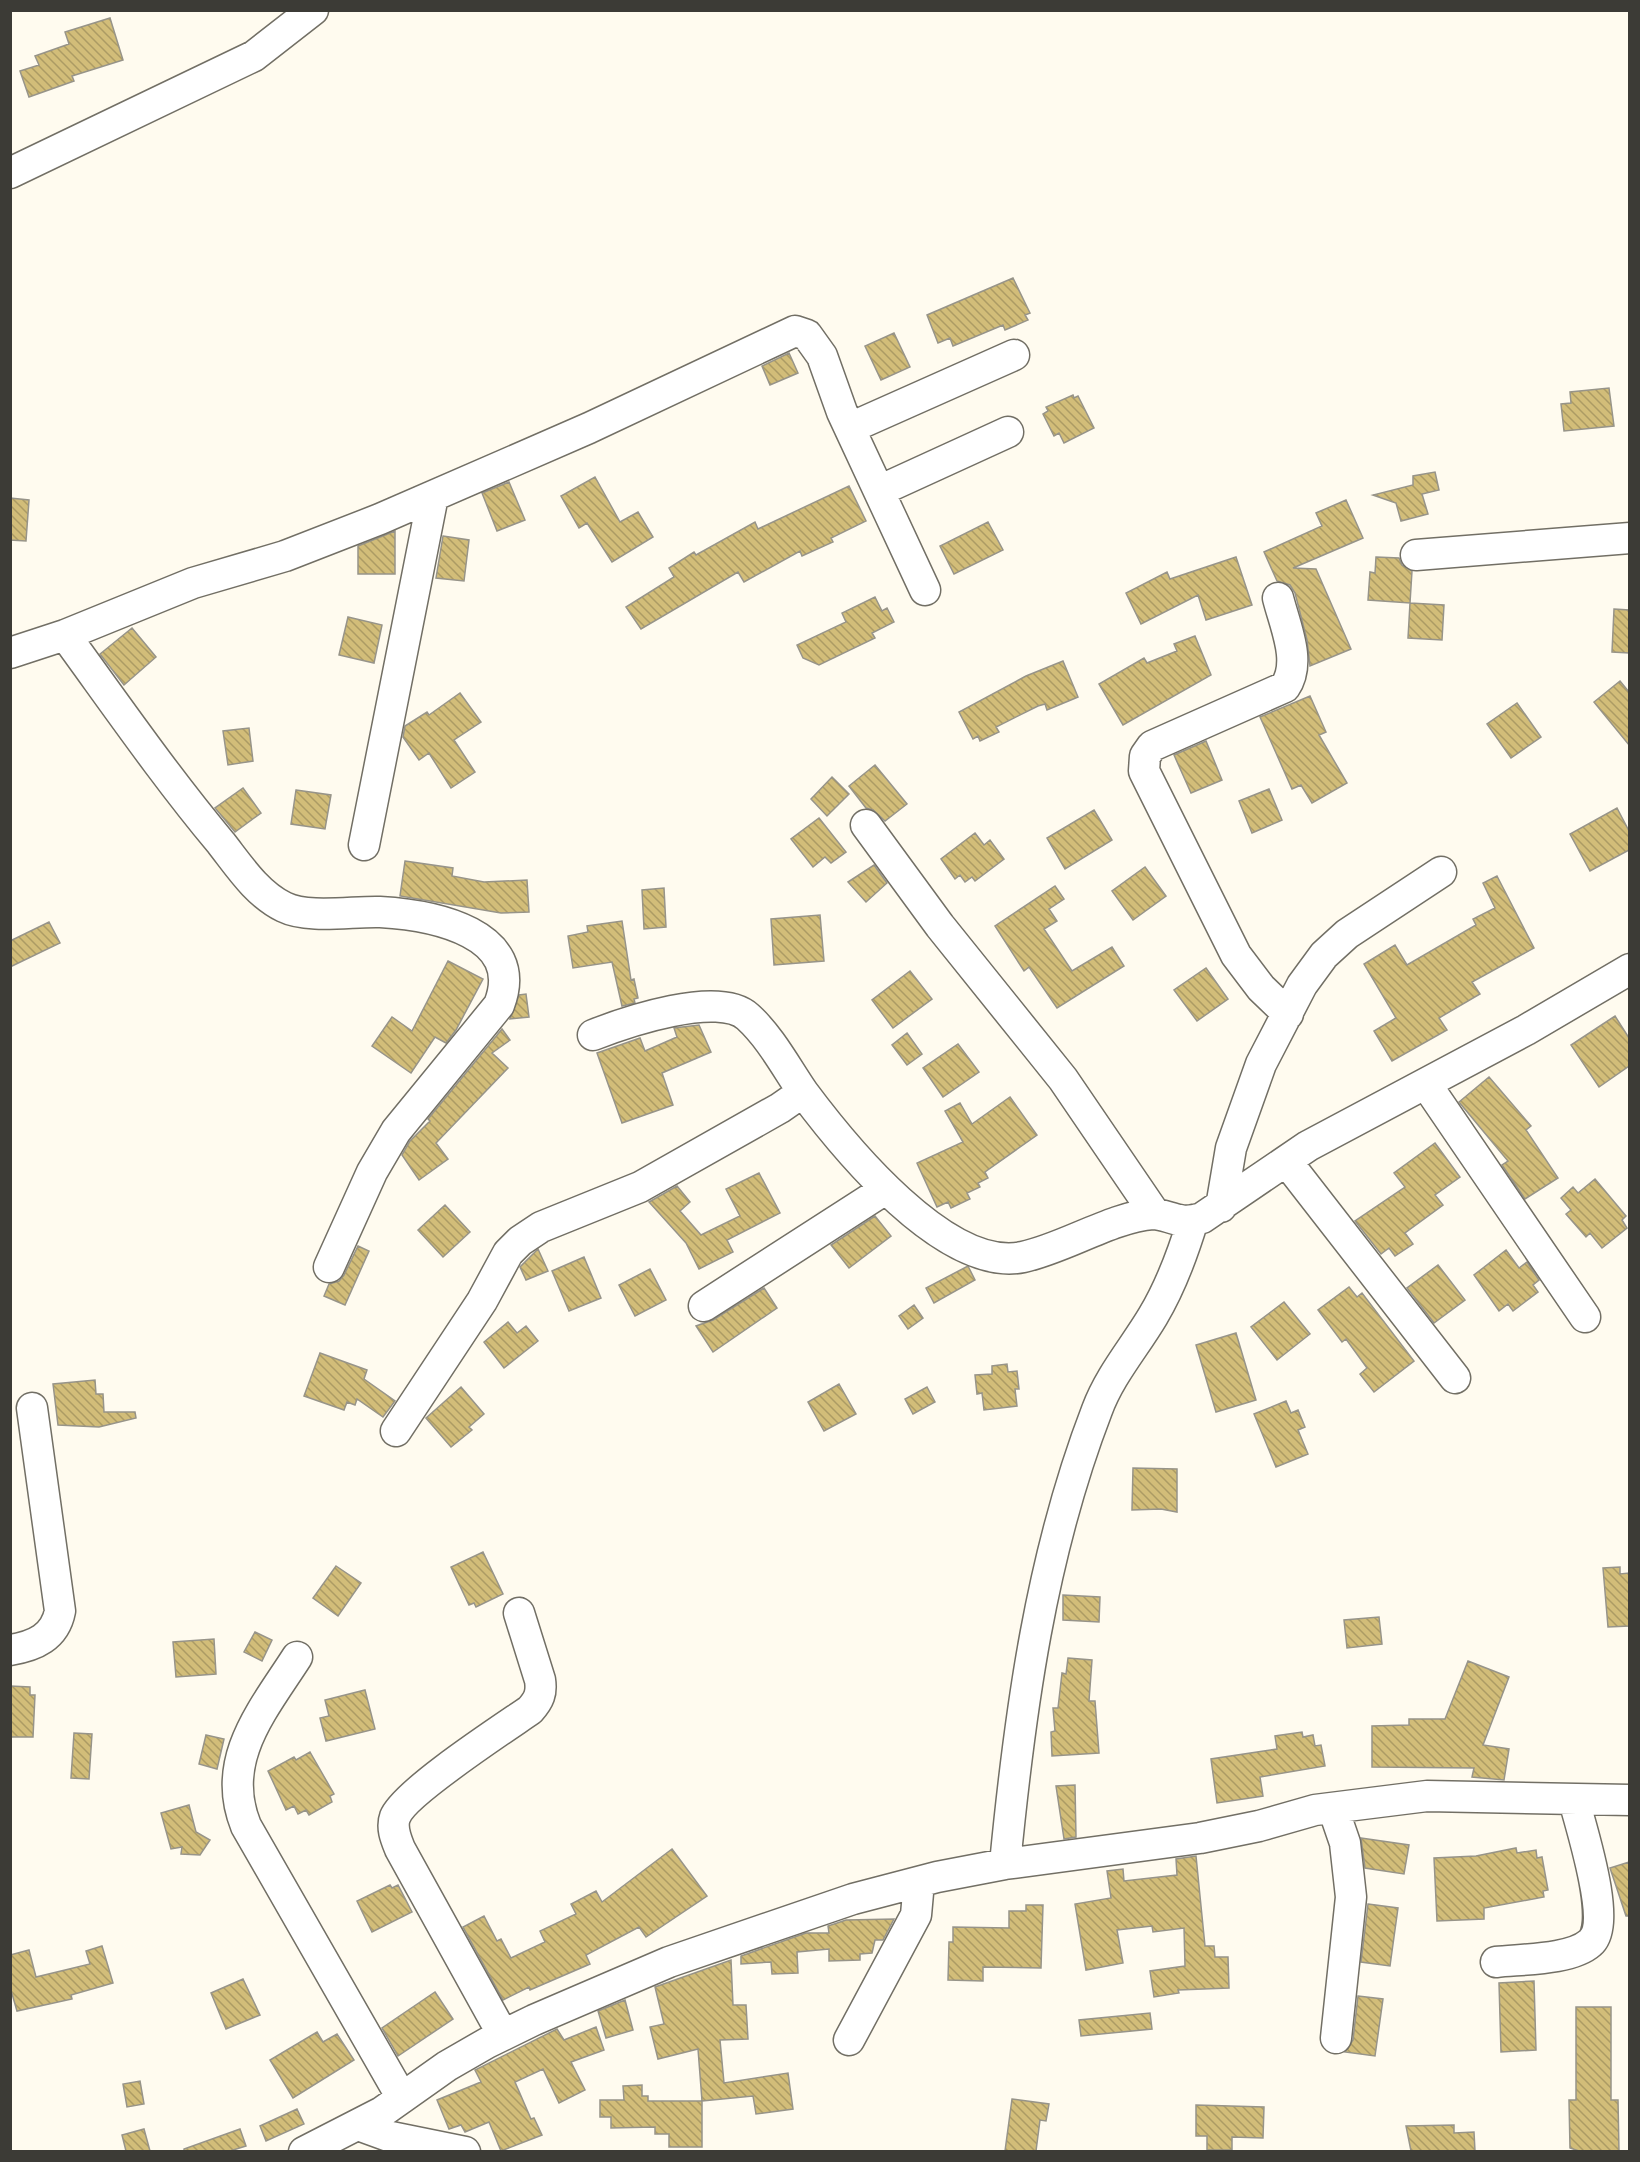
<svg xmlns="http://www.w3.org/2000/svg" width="1640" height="2162" viewBox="0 0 1640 2162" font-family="'PT Sans',sans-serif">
  <defs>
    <pattern id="building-back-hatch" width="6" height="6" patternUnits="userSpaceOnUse" patternTransform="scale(1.5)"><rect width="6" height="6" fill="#d2bd79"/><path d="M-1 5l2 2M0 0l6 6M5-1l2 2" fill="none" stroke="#ac9b64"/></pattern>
  </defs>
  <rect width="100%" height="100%" fill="#fffbef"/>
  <!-- building -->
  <path fill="url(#building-back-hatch)" stroke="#979489" stroke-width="1.5" d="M110,18L123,60L72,76L74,81L29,97L20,71L39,65L35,56L69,44L65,32Z
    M1013,278L1030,313L1025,315L1028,320L1005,330L1003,325L953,346L950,338L938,343L927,315Z
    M894,333L910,367L881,380L865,346Z
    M789,353L798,373L770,385L762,366Z
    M1609,388L1614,426L1564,431L1561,404L1571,403L1570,392Z
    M1073,395L1074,398L1078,396L1094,428L1064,443L1059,433L1054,436L1043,414L1048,411L1046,407Z
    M1435,472L1439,490L1422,494L1428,514L1401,521L1396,503L1373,495L1413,485V476Z
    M595,477L620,522L638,512L653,537L612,562L587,523L579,528L561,496Z
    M509,482L525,520L497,531L482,493Z
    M849,486L866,521L831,538L833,542L802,556L800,551L744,582L738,572L641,629L626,607L674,577L669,568L694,552L696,555L755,522L758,529Z
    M10,498L29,500L26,541L10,540Z
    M1346,500L1363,538L1293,568L1316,569L1351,649L1310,666L1307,640L1295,593L1290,585L1277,581L1264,552L1322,526L1316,513Z
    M988,522L1003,550L954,574L940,546Z
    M395,531V574H358V546Z
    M443,536L469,540L464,581L436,578Z
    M1236,557L1252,605L1206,620L1198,595L1141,624L1126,593L1167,572L1170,579Z
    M1376,557L1399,558L1402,565L1412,571L1410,603L1368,600L1370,572L1375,573Z
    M875,597L882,611L887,608L894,622L872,633L875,638L819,665L803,658L797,645L846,622L842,613Z
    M1410,603L1444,605L1442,640L1408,638Z
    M1614,609L1629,610V653L1612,652Z
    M348,617L382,625L374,663L339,655Z
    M132,628L156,657L124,685L100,654Z
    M1195,636L1211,675L1123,725L1099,684L1144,658L1147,663L1177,651L1174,644Z
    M1063,661L1078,697L1047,710L1045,704L1038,706L996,727L999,732L980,741L978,736L973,739L959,712L1026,676Z
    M1620,681L1629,692V745L1594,702Z
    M460,693L481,722L454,740L475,772L451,788L429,753L419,760L403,737L405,726L427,712L429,715Z
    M1310,696L1326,732L1319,735L1347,783L1312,803L1301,785L1292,789L1260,717Z
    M1517,703L1541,737L1511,758L1487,724Z
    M249,728L253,761L228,765L223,731Z
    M1206,741L1222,780L1191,793L1174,755Z
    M875,765L907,804L885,821L873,810L866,808L849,786Z
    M832,777L849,794L827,816L811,799Z
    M243,788L261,813L235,832L215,808Z
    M1269,789L1282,820L1252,833L1239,801Z
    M296,790L331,795L325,829L291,824Z
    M1617,808L1629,831V850L1590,871L1570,834Z
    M1094,810L1112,840L1065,869L1047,838Z
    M819,818L846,852L831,863L825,857L813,867L791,839Z
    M975,833L984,845L990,840L1004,859L975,881L972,877L965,882L960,875L955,879L941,859Z
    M405,861L453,868L452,876L484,882L527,880L529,912L501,913L400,896Z
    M874,865L887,883L866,902L848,882Z
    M1145,867L1166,896L1133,920L1112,891Z
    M1497,876L1534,948L1472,982L1480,994L1439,1018L1447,1030L1392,1061L1374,1031L1396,1018L1364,964L1395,945L1407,965L1476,925L1473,919L1495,908L1483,883Z
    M1055,886L1064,899L1049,909L1057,921L1044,929L1072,971L1112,947L1124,966L1057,1008L1029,967L1024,971L995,926Z
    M664,888L666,927L644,929L642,890Z
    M820,915L824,961L774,965L771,919Z
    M622,921L631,980L634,979L638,998L634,999L635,1003L622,1006L612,962L573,968L568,936L588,932L587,926Z
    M49,922L60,943L10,967V941Z
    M448,961L483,979L456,1030L446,1043L435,1037L411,1073L372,1046L392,1017L412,1031Z
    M1206,968L1228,999L1197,1021L1174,990Z
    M910,971L932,999L893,1028L872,1000Z
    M526,994L529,1017L510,1019L519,995Z
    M1615,1016L1629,1038V1066L1599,1087L1571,1045Z
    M699,1025L711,1052L662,1073L673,1105L622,1123L597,1053L640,1038L645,1051L677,1037L674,1028Z
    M502,1029L510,1040L492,1053L508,1068L436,1143L448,1159L419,1180L402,1155L410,1141L430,1121L428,1119Z
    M907,1033L922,1054L907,1065L892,1045Z
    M958,1044L979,1072L943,1097L923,1068Z
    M1489,1077L1531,1126L1526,1130L1558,1178L1525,1199L1502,1165L1508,1161L1459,1102Z
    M1010,1097L1037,1135L985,1172L988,1178L978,1183L980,1187L967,1193L970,1199L951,1208L948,1202L937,1207L917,1163L963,1142L945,1111L960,1103L972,1124Z
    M1435,1143L1460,1177L1435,1195L1443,1205L1405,1233L1413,1244L1395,1256L1389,1248L1381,1254L1355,1221L1405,1187L1394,1173Z
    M759,1173L780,1213L727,1240L733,1252L699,1269L686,1243L649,1202L677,1186L690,1202L680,1211L701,1235L740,1216L726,1189Z
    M1595,1179L1626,1216L1622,1220L1627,1228L1602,1248L1590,1233L1586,1237L1566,1214L1571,1210L1561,1198L1573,1187L1578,1193Z
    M445,1205L470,1232L443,1257L418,1230Z
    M875,1216L891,1236L849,1268L831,1245Z
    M358,1246L369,1251L345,1305L324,1296L329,1284L339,1281L344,1275Z
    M538,1249L548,1271L526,1280L520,1267Z
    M1506,1250L1519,1268L1527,1262L1539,1280L1533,1285L1538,1292L1513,1311L1508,1304L1499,1311L1474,1275Z
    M584,1257L601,1298L569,1311L552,1271Z
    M1438,1265L1465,1300L1434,1323L1407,1288Z
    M968,1266L975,1280L934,1303L926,1288Z
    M650,1269L666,1300L635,1316L619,1285Z
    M1349,1287L1357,1297L1362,1293L1414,1361L1374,1392L1360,1374L1367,1368L1346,1339L1342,1342L1318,1310Z
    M764,1288L777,1308L713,1352L696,1326L713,1320Z
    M1284,1302L1310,1334L1277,1360L1251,1327Z
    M914,1305L923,1318L908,1329L899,1316Z
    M508,1322L517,1333L526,1326L538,1341L504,1368L484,1342Z
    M1236,1333L1256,1400L1216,1412L1196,1345Z
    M320,1353L367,1370L364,1379L395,1401L383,1417L357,1399L355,1405L347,1402L344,1410L304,1396Z
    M1007,1364L1008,1372L1017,1371L1019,1389H1015L1017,1406L984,1410L982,1393L977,1394L975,1375L992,1374V1366Z
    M95,1380L96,1394H103L104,1412H135L136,1418L99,1427L58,1425L53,1384Z
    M839,1384L856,1414L824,1431L808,1402Z
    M461,1387L484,1414L469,1427L472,1430L451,1447L426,1418Z
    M927,1387L935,1402L913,1414L905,1399Z
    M1286,1401L1291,1413L1298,1410L1305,1427L1298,1430L1308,1454L1276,1467L1254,1414Z
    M1133,1468L1177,1469V1512L1161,1509L1132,1510Z
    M483,1552L503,1594L476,1607L474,1603L469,1605L451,1567Z
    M336,1566L361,1583L338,1616L313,1598Z
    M1620,1567V1574L1629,1573V1626L1608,1627L1603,1568Z
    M1063,1595L1100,1597L1099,1622L1063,1620Z
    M1379,1617L1382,1644L1347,1648L1344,1620Z
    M255,1632L272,1640L262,1661L244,1652Z
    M214,1639L216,1674L176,1677L173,1642Z
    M1068,1658L1092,1660L1089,1701H1095L1099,1753L1052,1756L1051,1732L1055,1731L1053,1708H1058L1062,1673L1066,1674Z
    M1468,1661L1509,1677L1483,1745L1509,1749L1504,1780L1472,1777L1474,1768L1372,1767V1726L1409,1725V1719H1445Z
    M10,1686L30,1687V1695H35L33,1737H10Z
    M365,1690L375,1729L326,1741L320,1718L329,1716L325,1700Z
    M1302,1732L1303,1737L1313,1735L1315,1746L1321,1745L1325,1766L1260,1777L1263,1796L1217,1803L1211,1759L1277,1749L1275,1736Z
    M74,1733L92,1734L89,1779L71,1778Z
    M206,1735L224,1739L217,1769L199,1764Z
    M310,1752L334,1794L330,1796L332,1802L309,1815L306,1810L298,1814L294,1806L286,1810L268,1771L294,1757L296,1760Z
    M1075,1785L1076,1837L1064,1839L1056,1786Z
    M189,1805L196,1832L210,1840L200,1855L181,1854L182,1847L171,1849L161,1813Z
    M1361,1838L1409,1845L1404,1874L1365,1868Z
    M1516,1848L1517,1853L1536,1850L1537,1858L1542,1857L1548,1890L1543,1891L1544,1897L1484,1908V1919L1437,1921L1434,1858L1476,1856Z
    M672,1849L707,1896L646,1937L639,1927L586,1955L590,1964L530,1990L529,1987L503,2000L463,1927L484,1916L497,1941L501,1939L511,1958L545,1942L540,1931L576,1914L571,1904L596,1891L602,1902Z
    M1196,1856L1205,1946H1214L1215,1957H1228L1229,1988L1178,1990L1179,1993L1154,1997L1150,1971L1185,1966L1184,1928L1153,1932L1152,1926L1117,1930L1123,1963L1086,1970L1075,1904L1111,1898L1107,1871L1123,1869L1124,1881L1177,1875L1176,1859Z
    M1629,1862V1916H1626L1610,1868Z
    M390,1885L392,1888L398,1885L412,1912L372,1932L357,1901Z
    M1368,1904L1398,1908L1390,1966L1361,1962Z
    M1026,1905H1043L1041,1968L983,1967V1981L948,1980L949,1942H953V1927L1009,1928V1911H1026Z
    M894,1919L883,1940H875L872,1953L860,1954V1960L829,1961V1949L797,1952L798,1973L772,1974L771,1962L741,1964V1956L806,1933H829L828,1926L846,1920Z
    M102,1946L113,1983L71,1995L72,1999L17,2011L10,1987V1955L29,1950L36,1977L90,1964L86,1951Z
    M731,1960L733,2005H746L748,2039L720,2040L724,2083L788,2073L793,2109L756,2114L753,2096L702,2101V2147H669V2134H655V2127L611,2128V2117H600V2100H624L623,2086L642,2085V2096H648V2101H702L698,2049L658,2059L650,2027L664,2024L655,1987Z
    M243,1979L260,2015L226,2029L211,1993Z
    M1534,1981L1536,2050L1501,2052L1499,1983Z
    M435,1992L453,2019L398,2056L382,2028Z
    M1358,1996L1383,1999L1375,2056L1345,2052L1353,2040Z
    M625,2000L633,2030L606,2038L598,2011Z
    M1576,2007H1611V2100H1618L1619,2151H1579L1570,2148L1569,2100H1576Z
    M1150,2013L1152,2029L1081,2036L1079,2020Z
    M596,2027L604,2050L571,2062L585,2090L559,2103L543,2069L515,2082L531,2119L534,2118L542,2135L501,2151L489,2122L465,2132L461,2125L449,2129L437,2100L481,2082L475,2070L557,2029L564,2040Z
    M317,2032L323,2042L337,2034L354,2060L293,2098L270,2060Z
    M140,2081L144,2104L127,2107L123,2084Z
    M1012,2099L1049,2104L1046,2121L1040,2120L1036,2151H1005Z
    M1196,2105L1264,2107L1263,2138L1232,2137V2150H1207V2136H1196Z
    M297,2109L304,2124L266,2141L260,2126Z
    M1454,2125V2133L1474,2132L1475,2151H1411L1406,2126Z
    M144,2129L150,2151H126L122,2135Z
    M240,2129L246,2146L230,2151H184V2149Z"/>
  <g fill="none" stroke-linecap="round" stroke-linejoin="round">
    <defs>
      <path id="minor" d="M10,173L254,56L313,10
        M850,428L1014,355
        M879,491L1008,432
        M1416,555L1630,538
        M1278,598C1285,626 1302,662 1285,687L1152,746L1145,756L1144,771L1236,955L1261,988L1288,1014
        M65,635C116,705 165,776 221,843C239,866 257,894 284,907C308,919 353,911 380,912C433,915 527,933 499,1005L396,1131L372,1172L329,1267
        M10,653L65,635L193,583L285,556L380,519L589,428L795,331L807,335L822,356L842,412L925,590
        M866,825L940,926L1063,1079L1155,1214
        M364,845L433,496
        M593,1035C626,1022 719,990 748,1017C770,1037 786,1067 803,1092
        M1426,1084L1585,1317
        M1287,1162L1455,1378
        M1221,1207L1231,1148L1261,1064L1302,985L1324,955L1347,934L1441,872
        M704,1306L884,1190
        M396,1431L482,1301L508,1253L520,1241L541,1227L640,1187L780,1108L803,1092C844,1147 946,1273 1023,1257C1065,1248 1112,1217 1153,1214C1162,1214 1172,1219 1180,1220C1187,1222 1195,1220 1202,1218L1308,1146L1526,1030L1630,969
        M10,1650C35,1646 55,1637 60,1611L32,1408
        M297,1657C263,1710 219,1760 246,1826L402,2098
        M1333,1808L1345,1843L1351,1897L1336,2038
        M1005,1864C1020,1710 1041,1555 1097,1410C1110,1375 1134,1348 1153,1316C1171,1286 1183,1253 1193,1220
        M1496,1962C1521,1959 1571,1960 1590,1943C1613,1924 1581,1828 1574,1800
        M503,2035L400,1849C396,1839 391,1828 395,1817C404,1793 504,1728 530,1710C539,1700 542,1693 540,1680L519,1613
        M849,2040L916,1915L919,1882
        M358,2125L391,2137L465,2152
        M304,2152L382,2112L447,2066L487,2043L534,2020L669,1962L853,1899L937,1877L1005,1864L1200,1838L1259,1826L1315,1810L1427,1796L1630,1800"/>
    </defs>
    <!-- minor casing -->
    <use href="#minor" stroke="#726f65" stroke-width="33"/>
    <!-- minor -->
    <use href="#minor" stroke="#fff" stroke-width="30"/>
  </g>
  <!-- border -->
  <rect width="1640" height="2162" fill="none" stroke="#3c3b36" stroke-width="24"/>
</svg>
